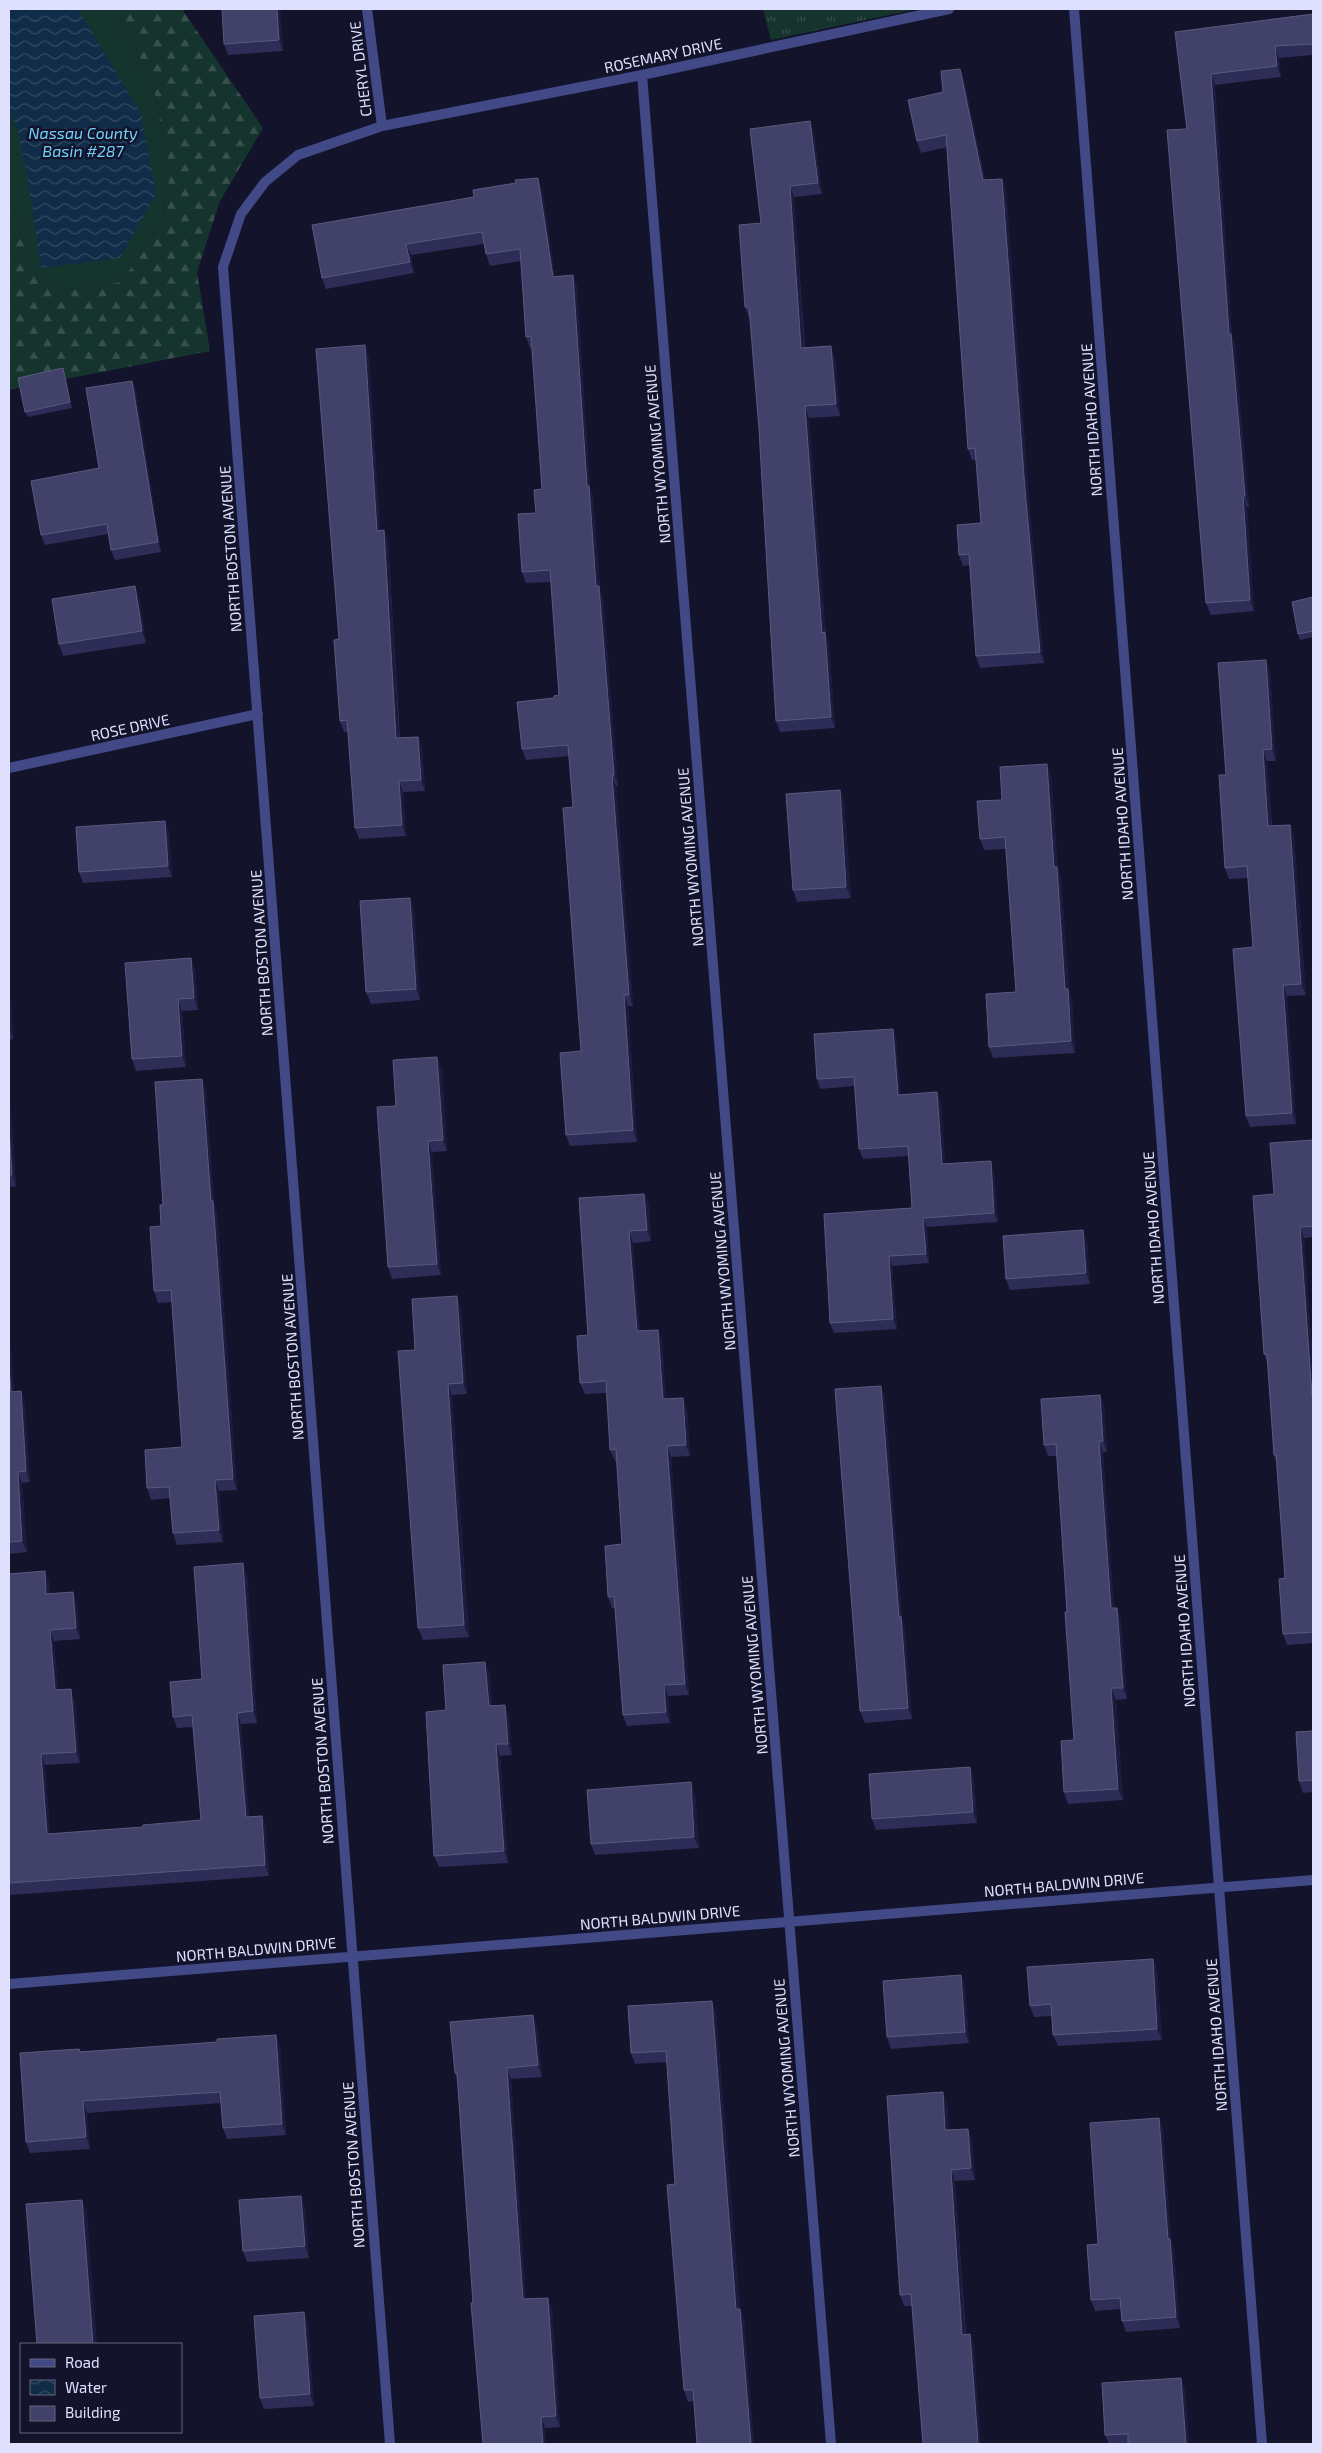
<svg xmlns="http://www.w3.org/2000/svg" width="1322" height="2453" viewBox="0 0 1322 2453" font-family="'Exo 2',sans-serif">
  <defs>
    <pattern id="forest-firs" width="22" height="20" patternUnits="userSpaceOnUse" patternTransform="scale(1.25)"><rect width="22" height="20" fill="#16342e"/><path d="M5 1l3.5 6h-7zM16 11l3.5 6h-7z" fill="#37514d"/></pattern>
    <pattern id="park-tufts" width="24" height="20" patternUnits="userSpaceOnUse" patternTransform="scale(1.25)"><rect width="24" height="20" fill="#16342e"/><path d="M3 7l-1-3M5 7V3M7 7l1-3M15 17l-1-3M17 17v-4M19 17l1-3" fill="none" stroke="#37514d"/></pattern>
    <pattern id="water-waves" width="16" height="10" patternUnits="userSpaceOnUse" patternTransform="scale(1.25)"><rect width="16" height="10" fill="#0f2d48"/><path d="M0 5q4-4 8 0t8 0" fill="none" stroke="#324b63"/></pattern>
  </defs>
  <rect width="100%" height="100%" fill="#13132b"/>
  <!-- grass -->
  <path fill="#16342e" d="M9,9H117L154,89L170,174L162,224L121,282L63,291L33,272L9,197Z"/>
  <!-- forest -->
  <path fill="url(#forest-firs)" d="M117,9H182L263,128L220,201L197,272L210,351L9,390V197L33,272L63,291L121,282L162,224L170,174L154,89Z"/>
  <!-- park -->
  <path fill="url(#park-tufts)" d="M763,9H917L771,40Z"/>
  <!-- water -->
  <path fill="url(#water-waves)" d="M9,9H78L141,114L156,194L120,258L41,268L31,199L19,135L9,107Z"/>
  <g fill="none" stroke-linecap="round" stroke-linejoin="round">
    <!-- street -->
    <path stroke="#414a87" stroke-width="10" d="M367,9L382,126
      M1074,9L1262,2444
      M642,75L831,2444
      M9,768L258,714
      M9,1984L1313,1880
      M390,2444L223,267L241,214L265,182L298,155L382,126L642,75L949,9"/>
  </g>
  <!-- wall -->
  <path fill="#2e2d57" d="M280,9L283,51L228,55L224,44Z
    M1313,14V55L1279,58L1281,77L1215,85L1232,336L1235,345L1249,507H1247L1254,611L1211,615L1206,603L1187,129L1175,32Z
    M960,69L964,80L985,180L1002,179L1006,190L1029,501L1044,663L980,668L976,656L970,565L963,566L959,555L981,523L976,460H972L968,449L947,147L921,153L917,141L943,92Z
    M810,121L814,133L822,194L794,197L805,348L835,357L840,416L809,418L820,564L826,635L829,644L835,728L780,732L776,721L759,429L750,318H749L745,307L761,223Z
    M542,189L555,276L573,275L577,286L590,489L593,497L600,589L603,597L618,786H616L633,1006H628L637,1142L570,1146L566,1135L581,1051L573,807L569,756L526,760L522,749L554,698L559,695L551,582L526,583L522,572L542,489L532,348H530L526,337L521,261L490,266L486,254L484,244L411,255L414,273L326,289L322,278Z
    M369,356L380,530H384L388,542L400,738L418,737L422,748L425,791L403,792L406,836L359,839L355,828L348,732H344L340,721L339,639Z
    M63,368L65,374L72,408L28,417L25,412Z
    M132,381L136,391L161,552L115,560L111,550L108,534L45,545L41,535L99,468Z
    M135,586L139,597L146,643L63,656L59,644Z
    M1313,597V637L1300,640L1298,634Z
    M1266,660L1270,671L1276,761H1267L1272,826L1290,825L1294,836L1306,995L1287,996L1296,1124L1250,1127L1246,1116L1253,947L1248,878L1229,879L1225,868L1226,775Z
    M1051,776L1058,869L1061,878L1069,991L1072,1000L1075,1053L993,1058L989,1047L1016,992L1006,849L984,850L980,839L1002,800Z
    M840,790L844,802L851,898L797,902L793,890Z
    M165,821L169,832L172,877L83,883L79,872Z
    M414,909L420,1000L371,1004L366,992Z
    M191,958L195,970L198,1010L182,1011L186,1067L136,1071L132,1059Z
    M9,995L11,1000L13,1039L9,1040Z
    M896,1038L900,1095L941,1102L945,1164L994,1171L998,1222L927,1227L929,1263L892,1266L897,1329L834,1333L830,1323L912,1208L908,1156L863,1159L859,1149L855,1086L820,1089L817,1079Z
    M442,1069L447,1151L432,1152L441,1275L392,1279L388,1267L396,1106Z
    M202,1079L206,1090L214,1204L217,1212L237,1490L219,1491L223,1542L177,1545L173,1533L170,1498L151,1500L147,1488L182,1447L172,1302L158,1303L154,1291L163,1205Z
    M9,1081L16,1186L9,1187Z
    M1313,1140V1237L1304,1238L1313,1367V1643L1287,1645L1283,1634L1285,1578L1277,1464L1274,1455L1267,1362L1264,1354L1274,1194Z
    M644,1194L649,1205L651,1241L633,1243L640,1331L658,1330L662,1341L666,1399L683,1398L687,1409L690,1456L671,1457L689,1695L668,1696L670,1723L627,1726L623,1715L615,1608H612L608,1597L622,1544L616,1461H615L610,1450L606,1393L585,1394L580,1383L588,1335L579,1198Z
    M1083,1230L1087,1242L1090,1284L1010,1290L1006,1279Z
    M461,1308L467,1394L452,1395L469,1637L423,1640L418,1628L415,1350Z
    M9,1323L14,1392L21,1391L25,1403L30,1482L22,1483L27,1552L9,1554Z
    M881,1386L885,1397L902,1619L905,1628L912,1719L865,1723L860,1711Z
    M1100,1395L1104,1406L1107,1452H1103L1114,1608H1117L1121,1619L1127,1699L1116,1700L1123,1800L1068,1804L1064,1792L1074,1740L1067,1612L1057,1456H1048L1044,1445Z
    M45,1571L49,1583L50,1594L73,1592L77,1604L80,1639L54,1641L58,1690L75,1700L80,1763L45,1765L50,1834L143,1827L201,1820L193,1727L177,1728L173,1717L202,1679L247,1574L257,1723L241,1724L249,1817L262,1816L266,1828L269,1876L9,1895V1574Z
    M490,1674L492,1706L509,1717L512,1755L500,1756L508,1863L439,1867L434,1856L446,1710Z
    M1313,1731V1792L1303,1793L1299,1781Z
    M970,1767L974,1778L977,1823L876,1830L872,1819Z
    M691,1782L695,1794L699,1848L595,1855L591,1844Z
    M1153,1959L1157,1970L1162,2040L1058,2046L1053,2035L1052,2016L1034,2017L1030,2006Z
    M961,1975L965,1987L969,2043L891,2049L887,2037Z
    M716,2012L740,2309L744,2320L754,2444H697L694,2401L688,2402L684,2390L675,2184L667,2062L635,2064L631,2053Z
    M537,2026L542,2077L511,2079L526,2299L552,2309L560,2427L545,2428L473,2303L458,2082L455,2073Z
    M280,2046L286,2135L227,2139L223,2128L221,2103L87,2113L90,2149L30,2153L26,2142L79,2049L80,2051Z
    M947,2103L949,2130L968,2129L972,2140L975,2180L955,2181L966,2334H970L974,2345L912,2306H904L900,2295Z
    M1159,2118L1163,2129L1171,2241L1174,2250L1180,2328L1126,2332L1122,2321L1121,2309L1095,2311L1091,2300L1098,2244Z
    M305,2207L309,2258L247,2262L243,2251Z
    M304,2312L308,2324L314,2406L264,2409L260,2398Z
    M1181,2378L1185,2389L1189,2444H1109L1105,2435Z"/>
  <!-- shaded-wall -->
  <path fill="#1b1b3e" d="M277,9H280L283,51L279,40Z
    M1275,46L1279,58L1281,77L1277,66Z
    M960,69L964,80L987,192L983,180Z
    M1211,74L1215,85L1232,336L1235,345L1249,507L1245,496L1229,334Z
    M810,121L814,133L822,194L818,183Z
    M538,178L542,189L557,288L553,277Z
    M1002,179L1006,190L1029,501L1044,663L1040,652L1025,490Z
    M790,186L794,197L805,359L801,348Z
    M406,244L411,255L414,273L410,262Z
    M573,275L577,286L590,489L593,497L600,589L603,597L618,786L614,775L587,486Z
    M365,345L369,356L381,542L377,531Z
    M831,346L835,357L840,416L836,404Z
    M63,368L65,374L72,408L70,402Z
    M132,381L136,391L161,552L158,542Z
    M805,406L809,418L820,564L826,635L829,644L835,728L831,717L822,633L816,553Z
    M1243,496L1247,507L1254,611L1250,600Z
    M384,530L388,542L400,750L396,738Z
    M135,586L139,597L146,643L142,631Z
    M1266,660L1270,671L1276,761L1272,749Z
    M418,737L422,748L425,791L421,780Z
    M1263,750L1267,761L1272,838L1268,826Z
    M1047,764L1051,776L1058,869L1061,878L1069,991L1072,1000L1075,1053L1071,1041L1065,989L1054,867Z
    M612,775L616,786L633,1006L629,995Z
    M399,781L403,792L406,836L402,825Z
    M840,790L844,802L851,898L846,887Z
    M165,821L169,832L172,877L168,866Z
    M1290,825L1294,836L1306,995L1301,984Z
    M410,898L414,909L420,1000L416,989Z
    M191,958L195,970L198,1010L194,998Z
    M1283,985L1287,996L1296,1124L1292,1113Z
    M9,995L11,1000L13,1039L9,1028Z
    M624,995L628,1006L637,1142L633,1130Z
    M178,999L182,1011L186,1067L182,1056Z
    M893,1029L896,1038L901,1105L898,1095Z
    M437,1057L442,1069L447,1151L443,1140Z
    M202,1079L206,1090L214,1204L217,1212L237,1490L233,1479L211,1201Z
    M9,1081L16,1186L12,1175L9,1128Z
    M937,1092L941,1102L946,1174L942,1164Z
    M428,1141L432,1152L441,1275L437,1264Z
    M991,1161L994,1171L998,1222L994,1213Z
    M644,1194L649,1205L651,1241L647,1230Z
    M923,1218L927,1227L929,1263L926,1254Z
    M1300,1227L1304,1238L1313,1367V1399L1312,1396Z
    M1083,1230L1087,1242L1090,1284L1086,1273Z
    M629,1231L633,1243L641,1343L637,1331Z
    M889,1256L892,1266L897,1329L893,1319Z
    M457,1296L461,1308L467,1394L463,1383Z
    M9,1323L15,1403L11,1392L9,1366Z
    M658,1330L662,1341L667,1411L663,1399Z
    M448,1384L452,1395L469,1637L464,1625Z
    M881,1386L885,1397L902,1619L905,1628L912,1719L908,1708L899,1617Z
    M21,1391L25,1403L30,1482L26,1471Z
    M1100,1395L1104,1406L1107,1452L1103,1441Z
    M683,1398L687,1409L690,1456L686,1445Z
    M1099,1441L1103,1452L1115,1620L1111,1608Z
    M667,1446L671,1457L689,1695L685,1684Z
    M18,1472L22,1483L27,1552L22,1541Z
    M215,1480L219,1491L223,1542L219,1530Z
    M243,1563L247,1574L257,1723L253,1711Z
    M45,1571L49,1583L51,1606L46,1594Z
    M73,1592L77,1604L80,1639L76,1628Z
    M1117,1608L1121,1619L1127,1699L1123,1688Z
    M50,1630L54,1641L59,1701L55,1690Z
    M485,1662L490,1674L493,1718L489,1706Z
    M664,1685L668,1696L670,1723L666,1712Z
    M1111,1688L1116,1700L1123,1800L1118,1789Z
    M71,1689L75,1700L80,1763L76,1752Z
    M505,1705L509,1717L512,1755L508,1744Z
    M237,1713L241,1724L250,1829L246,1817Z
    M496,1744L500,1756L508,1863L504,1851Z
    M41,1754L45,1765L51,1845L47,1834Z
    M970,1767L974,1778L977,1823L973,1812Z
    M691,1782L695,1794L699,1848L694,1837Z
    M262,1816L266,1828L269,1876L265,1865Z
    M1153,1959L1157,1970L1162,2040L1157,2029Z
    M961,1975L965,1987L969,2043L965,2032Z
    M712,2001L716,2012L741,2320L736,2309Z
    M533,2015L537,2026L542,2077L538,2065Z
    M276,2035L280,2046L286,2135L282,2124Z
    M507,2068L511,2079L527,2311L523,2299Z
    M943,2092L947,2103L950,2141L945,2130Z
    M83,2101L87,2113L90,2149L86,2137Z
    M1159,2118L1163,2129L1171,2241L1174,2250L1180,2328L1176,2317L1168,2239Z
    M968,2129L972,2140L975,2180L971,2168Z
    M951,2170L955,2181L966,2346L962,2335Z
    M301,2196L305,2207L309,2258L305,2246Z
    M82,2200L87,2211L97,2344H93Z
    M548,2298L552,2309L560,2427L556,2416Z
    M740,2309L744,2320L754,2444H751Z
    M304,2312L308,2324L314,2406L310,2394Z
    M970,2334L974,2345L981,2444H978Z
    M1181,2378L1185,2389L1189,2444H1186Z
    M541,2417L545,2428L546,2444H543Z"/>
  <!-- building -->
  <path fill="#414169" stroke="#5a5a80" d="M222,9H277L279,40L224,44Z
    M1313,14V44L1275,46L1277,66L1211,74L1229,334H1231L1245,496H1243L1250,600L1206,603L1167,130L1187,129L1175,32Z
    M960,69L983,180L1002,179L1025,490L1040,652L976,656L969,554L959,555L957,525L981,523L975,448L968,449L946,135L917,141L908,100L943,92L941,71Z
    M810,121L818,183L790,186L801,348L831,346L836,404L805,406L816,553L822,633L825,632L831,717L776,721L759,429L749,307H745L739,225L761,223L750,129Z
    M538,178L553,277L573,275L587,486H589L596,586H599L614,775H612L629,995H624L633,1130L566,1135L560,1053L581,1051L563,808L573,807L568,745L522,749L517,702L554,698V696L559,695L550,570L522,572L518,514L536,513L534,490L542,489L531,336L526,337L520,249L486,254L482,232L406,244L410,262L322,278L312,225L474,197L473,190L516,183L515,180Z
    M365,345L377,531L384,530L396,738L418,737L421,780L399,781L402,825L355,828L347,720L340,721L334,640L339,639L316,349Z
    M63,368L70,402L25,412L18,378Z
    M132,381L158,542L111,550L107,524L41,535L31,481L99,468L86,388Z
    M135,586L142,631L59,644L52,599Z
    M1313,597V631L1298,634L1292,602Z
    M1266,660L1272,749L1263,750L1268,826L1290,825L1301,984L1283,985L1292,1113L1246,1116L1233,949L1253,947L1247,866L1225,868L1219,775H1226L1218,663Z
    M1047,764L1054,867H1057L1065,989H1068L1071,1041L989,1047L986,994L1016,992L1005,837L980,839L977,801L1002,800L1000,767Z
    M840,790L846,887L793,890L786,794Z
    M165,821L168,866L79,872L76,827Z
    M410,898L416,989L366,992L360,901Z
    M191,958L194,998L178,999L182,1056L132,1059L125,963Z
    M893,1029L898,1095L937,1092L942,1164L991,1161L994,1213L923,1218L926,1254L889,1256L893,1319L830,1323L824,1214L912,1208L908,1146L859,1149L854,1077L817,1079L814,1034Z
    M437,1057L443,1140L428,1141L437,1264L388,1267L377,1107L396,1106L393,1060Z
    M202,1079L211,1201H213L233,1479L215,1480L219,1530L173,1533L169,1487L147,1488L145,1450L182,1447L171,1290L154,1291L150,1227L161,1226L160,1205H163L155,1082Z
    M9,1128L12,1175H9Z
    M1313,1140V1226L1300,1227L1312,1396H1313V1632L1283,1634L1279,1579L1285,1578L1276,1455H1274L1267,1354H1264L1253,1196L1274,1194L1270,1143Z
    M644,1194L647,1230L629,1231L637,1331L658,1330L663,1399L683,1398L686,1445L667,1446L685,1684L664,1685L666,1712L623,1715L614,1596L608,1597L605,1546L622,1544L616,1449L610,1450L606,1381L580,1383L577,1336L588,1335L579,1198Z
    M1083,1230L1086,1273L1006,1279L1003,1236Z
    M457,1296L463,1383L448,1384L464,1625L418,1628L398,1351L415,1350L412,1299Z
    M9,1366L11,1392L21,1391L26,1471L18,1472L22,1541L9,1542Z
    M881,1386L899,1617L901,1616L908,1708L860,1711L835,1389Z
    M1100,1395L1103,1441H1099L1111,1608H1117L1123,1688H1111L1118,1789L1064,1792L1061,1741L1074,1740L1065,1612H1067L1056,1444L1044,1445L1041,1399Z
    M243,1563L253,1711L237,1713L246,1817L262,1816L265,1865L9,1883V1574L45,1571L46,1594L73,1592L76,1628L50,1630L55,1690L71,1689L76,1752L41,1754L47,1834L143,1827V1825L201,1820L192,1715L173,1717L170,1682L202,1679L194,1567Z
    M485,1662L489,1706L505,1705L508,1744H496L504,1851L434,1856L426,1712L446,1710L443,1665Z
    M1313,1731V1780L1299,1781L1296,1732Z
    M970,1767L973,1812L872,1819L869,1774Z
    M691,1782L694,1837L591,1844L587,1790Z
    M1153,1959L1157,2029L1053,2035L1051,2004L1030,2006L1027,1967Z
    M961,1975L965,2032L887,2037L883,1981Z
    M712,2001L736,2309H740L751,2444H697L693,2390H684L667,2185L675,2184L666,2051L631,2053L628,2006Z
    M533,2015L538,2065L507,2068L523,2299L548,2298L556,2416L541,2417L543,2444H483L471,2303H473L457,2073H455L450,2022Z
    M276,2035L282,2124L223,2128L220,2092L83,2101L86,2137L26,2142L20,2053L79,2049L80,2052L217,2042V2039Z
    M943,2092L945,2130L968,2129L971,2168L951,2170L962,2335L970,2334L978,2444H923L911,2294L900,2295L887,2096Z
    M1159,2118L1168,2239H1170L1176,2317L1122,2321L1120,2298L1091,2300L1087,2245L1098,2244L1090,2123Z
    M301,2196L305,2246L243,2251L239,2200Z
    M82,2200L93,2344H37L26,2204Z
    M304,2312L310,2394L260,2398L254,2316Z
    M1181,2378L1186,2444H1128V2434L1105,2435L1102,2383Z"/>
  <g text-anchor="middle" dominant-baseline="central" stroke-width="5" stroke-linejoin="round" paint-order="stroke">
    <!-- street labels -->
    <g font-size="15" fill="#dee0fd" stroke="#13132b">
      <text transform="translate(663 55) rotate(-12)">ROSEMARY DRIVE</text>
      <text transform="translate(360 69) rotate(-97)">CHERYL DRIVE</text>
      <text transform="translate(1091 420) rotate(-94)">NORTH IDAHO AVENUE</text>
      <text transform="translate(657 454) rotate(-95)">NORTH WYOMING AVENUE</text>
      <text transform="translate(230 549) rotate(-94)">NORTH BOSTON AVENUE</text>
      <text transform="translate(130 727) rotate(-12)">ROSE DRIVE</text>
      <text transform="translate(1122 824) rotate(-94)">NORTH IDAHO AVENUE</text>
      <text transform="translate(690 857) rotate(-95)">NORTH WYOMING AVENUE</text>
      <text transform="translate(261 953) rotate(-94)">NORTH BOSTON AVENUE</text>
      <text transform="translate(1153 1228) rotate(-94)">NORTH IDAHO AVENUE</text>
      <text transform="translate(722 1261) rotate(-95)">NORTH WYOMING AVENUE</text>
      <text transform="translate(292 1357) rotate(-94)">NORTH BOSTON AVENUE</text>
      <text transform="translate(1184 1631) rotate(-94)">NORTH IDAHO AVENUE</text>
      <text transform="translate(754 1665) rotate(-95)">NORTH WYOMING AVENUE</text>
      <text transform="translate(322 1761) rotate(-94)">NORTH BOSTON AVENUE</text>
      <text transform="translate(1064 1884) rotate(-5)">NORTH BALDWIN DRIVE</text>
      <text transform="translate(660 1917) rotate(-5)">NORTH BALDWIN DRIVE</text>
      <text transform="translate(256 1949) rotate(-5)">NORTH BALDWIN DRIVE</text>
      <text transform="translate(1216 2035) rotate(-94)">NORTH IDAHO AVENUE</text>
      <text transform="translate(786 2068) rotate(-95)">NORTH WYOMING AVENUE</text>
      <text transform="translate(353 2165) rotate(-94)">NORTH BOSTON AVENUE</text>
    </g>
    <!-- water labels -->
    <g font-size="16" font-style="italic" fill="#73d1f7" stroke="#13132b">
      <text x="83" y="132">Nassau County<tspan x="83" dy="18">Basin #287</tspan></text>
    </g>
  </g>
  <!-- border -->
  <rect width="1322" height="2453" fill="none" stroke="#dee0fd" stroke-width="20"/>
  <!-- legend -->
  <rect x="20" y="2343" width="162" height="90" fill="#13132b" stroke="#64657f"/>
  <rect x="30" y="2359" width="25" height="8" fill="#414a87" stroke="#64657f"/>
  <text x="65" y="2368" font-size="15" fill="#dee0fd">Road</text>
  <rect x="30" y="2380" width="25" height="15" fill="url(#water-waves)" stroke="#64657f"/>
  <text x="65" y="2393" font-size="15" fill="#dee0fd">Water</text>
  <rect x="30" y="2406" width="25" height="15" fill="#414169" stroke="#64657f"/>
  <text x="65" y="2418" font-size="15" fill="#dee0fd">Building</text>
</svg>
